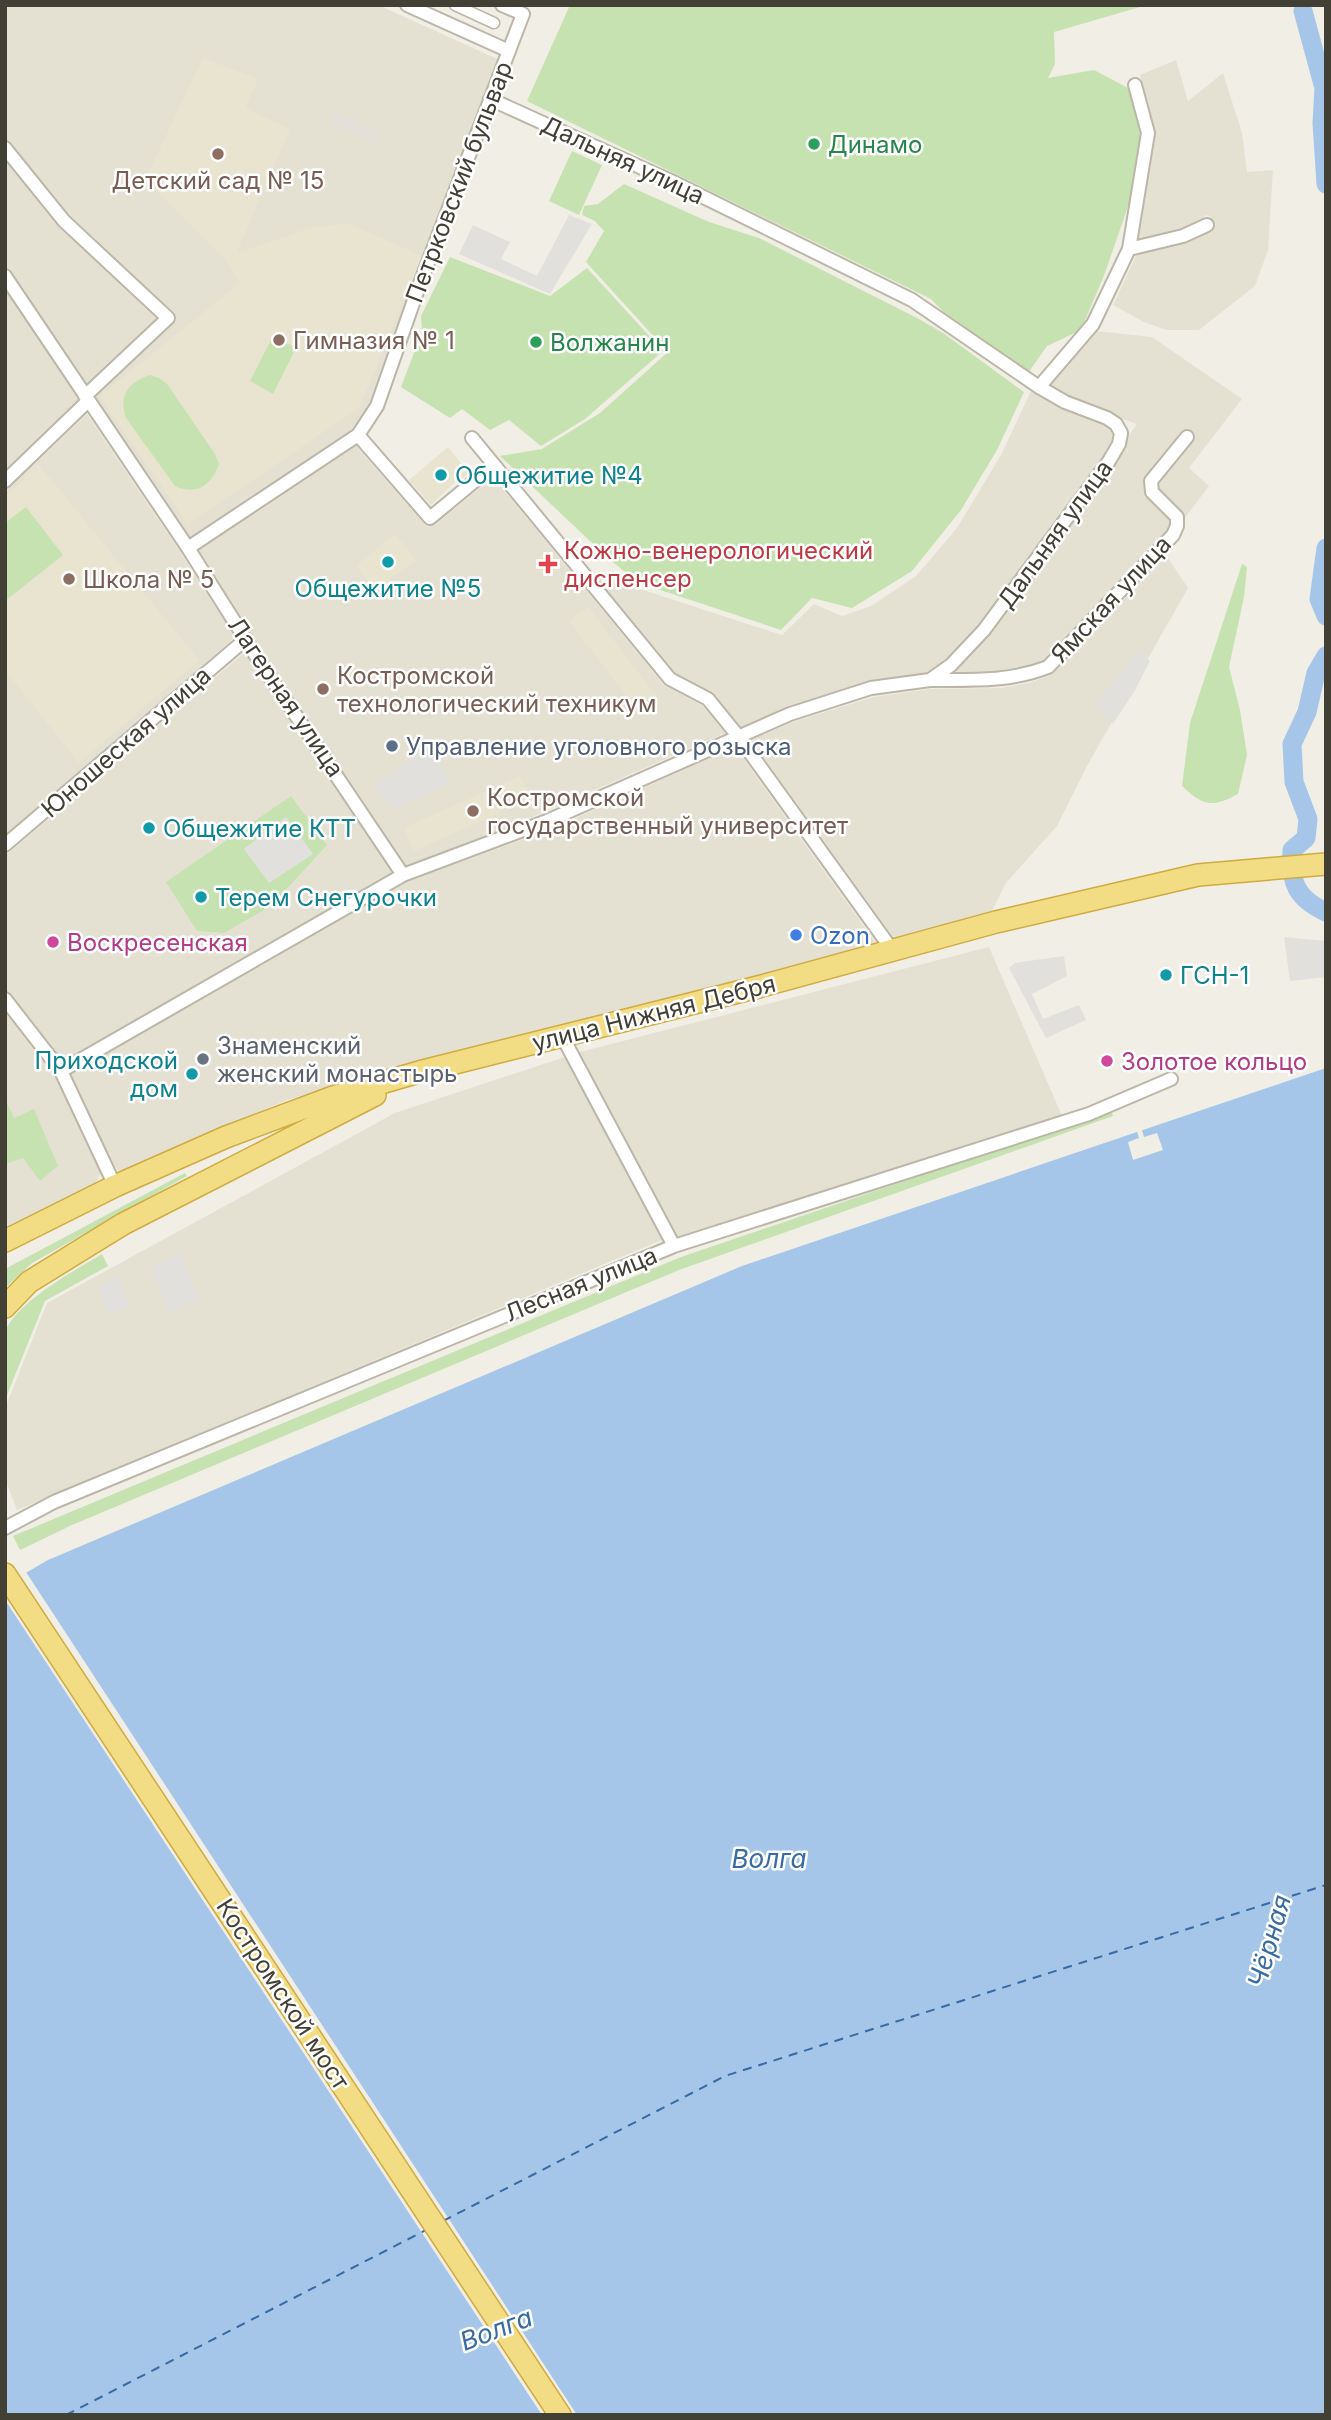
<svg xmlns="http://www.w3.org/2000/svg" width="1331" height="2420" viewBox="0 0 1331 2420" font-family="Inter,sans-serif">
  <rect width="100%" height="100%" fill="#f1eee5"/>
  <!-- residential -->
  <path fill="#e4e1d3" d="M5,5H378L502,61L384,372L366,411L345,437L187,542L5,271Z
    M1176,60L1188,101L1223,73L1242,133L1247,172L1273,170L1268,250L1255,286L1199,330H1166L1144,322L1113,305L1136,256L1167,245L1211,225V217L1206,215L1181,236L1136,242L1155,130L1140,75Z
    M5,284L84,400L5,475Z
    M1096,331L1152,337L1242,399L1189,468L1209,486L1169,539L1054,659L1024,671L952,677L1137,424L1081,404L1047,386Z
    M1032,389L1061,407L1109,427L1114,438L1110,454L976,633L952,658L927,675L866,683L808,702L740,729L714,696L672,674L596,581L612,571L634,587L782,635L814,604L842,616L871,606L916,576L957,528L1001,455Z
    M87,414L181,553L235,637L5,838V492Z
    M356,446L427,527L435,525L493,477L664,685L703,706L725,733L544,812L406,869L195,551Z
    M1166,555L1188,588L1087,766L1057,826L1006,883L990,915L896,941L751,740L793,722L873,697L930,689L1001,688L1029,683L1051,675Z
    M245,652L393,873L62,1065L5,993V856Z
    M735,747L878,946L560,1028L417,1061L287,1100L122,1171L118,1170L110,1161L68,1076L72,1070L407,882L549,830Z
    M989,947L1062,1116L679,1240L576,1053Z
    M5,1004L56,1071L101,1171L97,1181L93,1185L5,1227Z
    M565,1057L664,1239L17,1510L5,1479V1408L47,1303L395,1113Z"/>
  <!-- industrial -->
  <path fill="#e3e0da" d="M335,111L379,132L374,143L329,123Z"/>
  <!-- education -->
  <path fill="#e9e4d0" d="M203,58L258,79L245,108L290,129L236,254L310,228L347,223L422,256L359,408L188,524L100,396L240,283L225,259L145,180Z
    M448,447L469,473L462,479L460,477L431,505L409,480Z
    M38,464L199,660L79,763L5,670V498Z
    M395,534L416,560L382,585L383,587L377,592L356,566Z
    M588,607L657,697L638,711L569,621Z
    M520,776L531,799L414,851L404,828Z"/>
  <!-- green -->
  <path fill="#c6e2b0" d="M570,5H1147L1054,32L1055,64L1048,78L1094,70L1130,89L1141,132L1133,192L1105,273L1081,330L1047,346L1028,373L952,321L931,299L527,101Z
    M572,151L602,165L579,215L549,201Z
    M624,184L709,222L759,238L917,318L943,333L1024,392L997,450L961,510L912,571L852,608L812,598L781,630L639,583L609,559L500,456L542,449L600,413L668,352L586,262L604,231L595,221L582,215L584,206L598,204Z
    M450,257L550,296L587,268L663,351L585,419L541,446L509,420L490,430L462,409L450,418L401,387L422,332L421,316Z
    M273,336L296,348L273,394L250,381Z
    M150,375L159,378L167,384L215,454L219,464C212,485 196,496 175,486L126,418C118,395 129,382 150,375Z
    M26,507L63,555L5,601V523Z
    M1242,564L1247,567L1244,597L1229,667L1240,710L1247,755L1238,794C1212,808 1203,806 1182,786L1190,723Z
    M291,796L327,845L271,906L224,933L197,931L166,882Z
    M5,1098L14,1118L34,1109L58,1166L40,1181L23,1158L5,1164Z
    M1111,1111L1113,1116L679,1270L72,1525L20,1550L13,1536L681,1257Z
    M185,1173L187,1176L32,1263L5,1288V1269Z
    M102,1254L108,1266L45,1301L5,1400C5,1384 2,1346 5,1333C13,1304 77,1269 102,1254Z"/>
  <!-- parking -->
  <path fill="#e2e0dd" d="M569,215L592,224L550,294L459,254L473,225L510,242L501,259L537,276Z
    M1139,651L1150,661L1134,692L1113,724L1095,704Z
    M432,745L449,783L395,809L374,786Z
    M286,817L313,854L269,883L244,849Z
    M1284,937L1326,941V977L1290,981Z
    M1064,956L1067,976L1032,994L1043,1019L1079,1005L1086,1020L1046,1038L1009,968L1015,963Z
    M180,1253L199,1299L169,1311L151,1268Z
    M117,1275L129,1306L109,1316L98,1288Z"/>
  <!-- water -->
  <path fill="#a5c6e9" d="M1326,1068V2415H5V1585L48,1560L742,1266Z"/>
  <!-- pier -->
  <path fill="#f1eee5" d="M1141,1127L1144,1137L1157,1133L1163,1150L1133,1160L1128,1142L1139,1138L1136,1128Z
    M24,1569L577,2415H542L5,1600V1581Z"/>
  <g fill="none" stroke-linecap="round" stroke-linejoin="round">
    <!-- river -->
    <path stroke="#a5c6e9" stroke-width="19" d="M1303,11L1324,88L1322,123L1326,184
      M1326,548L1319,599L1326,616
      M1326,656L1316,673L1307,712L1292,744L1294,782L1308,819L1306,838L1292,850C1290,881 1295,898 1326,912"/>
    <!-- ferry -->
    <path stroke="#386aa4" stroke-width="2" stroke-dasharray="9 7" stroke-linecap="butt" d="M443,2221L725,2076L1326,1885
      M66,2415L426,2230"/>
    <defs>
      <path id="pedestrian" d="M455,5L494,23"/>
      <path id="minor" d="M407,5L509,51
        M5,148L64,221L168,318L85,396
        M1129,249L1183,236L1207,225
        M5,276L188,548L258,659L403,875
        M1039,387L1093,324L1129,249L1148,133L1135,85
        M358,435L430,518L494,465
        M472,438L670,679L708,699L738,736L893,951
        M5,481L88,401
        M188,548L358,435L377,406L419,286L523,14L502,5
        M930,680C971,680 1010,682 1048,667L1173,535L1177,526V517L1152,492L1151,481L1187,437
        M5,845L246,639
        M5,999L61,1071L115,1186
        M562,1036L674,1246
        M61,1071L403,875L547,821L790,714L871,688L930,680L951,665L984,630L1109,461L1119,444L1121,433L1116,424L1107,418L1065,402L1039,387L912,300L673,182L490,99
        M5,1528L54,1502L674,1246L1089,1114L1171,1079"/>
      <path id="trunk" d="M5,1241L115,1186L226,1137L333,1097L419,1072L758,987L996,922L1198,875L1326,864
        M5,1307L29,1282L123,1224L375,1095
        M5,1574L560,2415"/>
    </defs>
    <!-- pedestrian casing -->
    <use href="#pedestrian" stroke="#bbb7a8" stroke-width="13"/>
    <!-- minor casing -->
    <use href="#minor" stroke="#bbb7a8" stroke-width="16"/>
    <!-- trunk casing -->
    <use href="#trunk" stroke="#cfab40" stroke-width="24"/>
    <!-- pedestrian -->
    <use href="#pedestrian" stroke="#fff" stroke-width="10"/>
    <!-- minor -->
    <use href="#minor" stroke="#fff" stroke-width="12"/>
    <!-- trunk -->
    <use href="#trunk" stroke="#f3dd84" stroke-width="21"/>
  </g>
  <!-- markers -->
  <g fill="#2e9e5b" stroke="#fff" stroke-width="2.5">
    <circle cx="814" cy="144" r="7"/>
    <circle cx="536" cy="342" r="7"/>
  </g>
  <g fill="#8d6e63" stroke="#fff" stroke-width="2.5">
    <circle cx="218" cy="154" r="7"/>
    <circle cx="279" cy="340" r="7"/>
    <circle cx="69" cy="579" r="7"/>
    <circle cx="323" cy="689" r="7"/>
    <circle cx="473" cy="811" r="7"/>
  </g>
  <g fill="#0f9aa8" stroke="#fff" stroke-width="2.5">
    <circle cx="441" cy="475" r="7"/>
    <circle cx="388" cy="562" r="7"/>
    <circle cx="149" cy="828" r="7"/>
    <circle cx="201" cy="897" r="7"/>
    <circle cx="1166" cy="975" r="7"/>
    <circle cx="192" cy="1074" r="7"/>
  </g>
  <path fill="#e0444e" stroke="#fff" stroke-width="2.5" d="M544.5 553.5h7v7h7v7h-7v7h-7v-7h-7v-7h7z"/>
  <circle fill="#5c6f8a" stroke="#fff" stroke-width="2.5" cx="392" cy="746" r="7"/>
  <circle fill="#3f7fe0" stroke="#fff" stroke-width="2.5" cx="796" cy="935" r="7"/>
  <g fill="#d1479c" stroke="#fff" stroke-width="2.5">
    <circle cx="53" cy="942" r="7"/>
    <circle cx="1107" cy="1061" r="7"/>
  </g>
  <circle fill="#6b7280" stroke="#fff" stroke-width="2.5" cx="203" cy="1059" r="7"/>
  <g text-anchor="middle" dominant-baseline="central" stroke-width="5" stroke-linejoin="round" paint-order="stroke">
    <!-- leisure labels -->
    <g font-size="24" fill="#27864d" stroke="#fff" text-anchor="start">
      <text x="828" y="144">Динамо</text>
      <text x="550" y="342">Волжанин</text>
    </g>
    <!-- street labels -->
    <g font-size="24" fill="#423f35" stroke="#fff">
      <text transform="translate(623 160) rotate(25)">Дальняя улица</text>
      <text transform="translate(459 182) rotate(-69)">Петрковский бульвар</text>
      <text transform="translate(1055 534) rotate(-54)">Дальняя улица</text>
      <text transform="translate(1111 599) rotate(-47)">Ямская улица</text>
      <text transform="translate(286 697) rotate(56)">Лагерная улица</text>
      <text transform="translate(126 742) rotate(-41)">Юношеская улица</text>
      <text transform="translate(654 1013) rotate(-14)">улица Нижняя Дебря</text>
      <text transform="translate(581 1284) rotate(-22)">Лесная улица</text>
      <text transform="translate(283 1994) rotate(57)">Костромской мост</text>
    </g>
    <!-- education labels -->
    <g font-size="24" fill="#785e54" stroke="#fff" text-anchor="start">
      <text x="218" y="180" text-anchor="middle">Детский сад № 15</text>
      <text x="293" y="340">Гимназия № 1</text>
      <text x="83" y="579">Школа № 5</text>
      <text x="337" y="675">Костромской<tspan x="337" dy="28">технологический техникум</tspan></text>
      <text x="487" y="797">Костромской<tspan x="487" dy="28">государственный университет</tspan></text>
    </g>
    <!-- culture labels -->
    <g font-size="24" fill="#0d838f" stroke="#fff" text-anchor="start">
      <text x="455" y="475">Общежитие №4</text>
      <text x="388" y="588" text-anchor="middle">Общежитие №5</text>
      <text x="163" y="828">Общежитие КТТ</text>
      <text x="215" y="897">Терем Cнегурочки</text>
      <text x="1180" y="975">ГСН-1</text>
      <text x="178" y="1060" text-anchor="end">Приходской<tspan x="178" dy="28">дом</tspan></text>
    </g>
    <!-- health labels -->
    <g font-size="24" fill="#be3a42" stroke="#fff" text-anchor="start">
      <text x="564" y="550">Кожно-венерологический<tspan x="564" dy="28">диспенсер</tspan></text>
    </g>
    <!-- service labels -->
    <g font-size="24" fill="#4e5e75" stroke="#fff" text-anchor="start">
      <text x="406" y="746">Управление уголовного розыска</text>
    </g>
    <!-- shop labels -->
    <g font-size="24" fill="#366cbe" stroke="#fff" text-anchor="start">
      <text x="810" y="935">Ozon</text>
    </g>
    <!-- hotel labels -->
    <g font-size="24" fill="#b23c85" stroke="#fff" text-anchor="start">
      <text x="67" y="942">Воскресенская</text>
      <text x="1121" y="1061">Золотое кольцо</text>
    </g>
    <!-- worship labels -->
    <g font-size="24" fill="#5b616d" stroke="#fff" text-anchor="start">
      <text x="217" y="1045">Знаменский<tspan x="217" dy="28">женский монастырь</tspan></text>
    </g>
    <!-- water labels -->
    <g font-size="26" font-style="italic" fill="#386aa4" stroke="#fff">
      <text x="769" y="1858">Волга</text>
      <text transform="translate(1269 1941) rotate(-74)">Чёрная</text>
      <text transform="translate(496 2329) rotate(-21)">Волга</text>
    </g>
  </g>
  <!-- border -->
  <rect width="1331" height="2420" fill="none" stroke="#423f35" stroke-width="14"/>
</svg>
